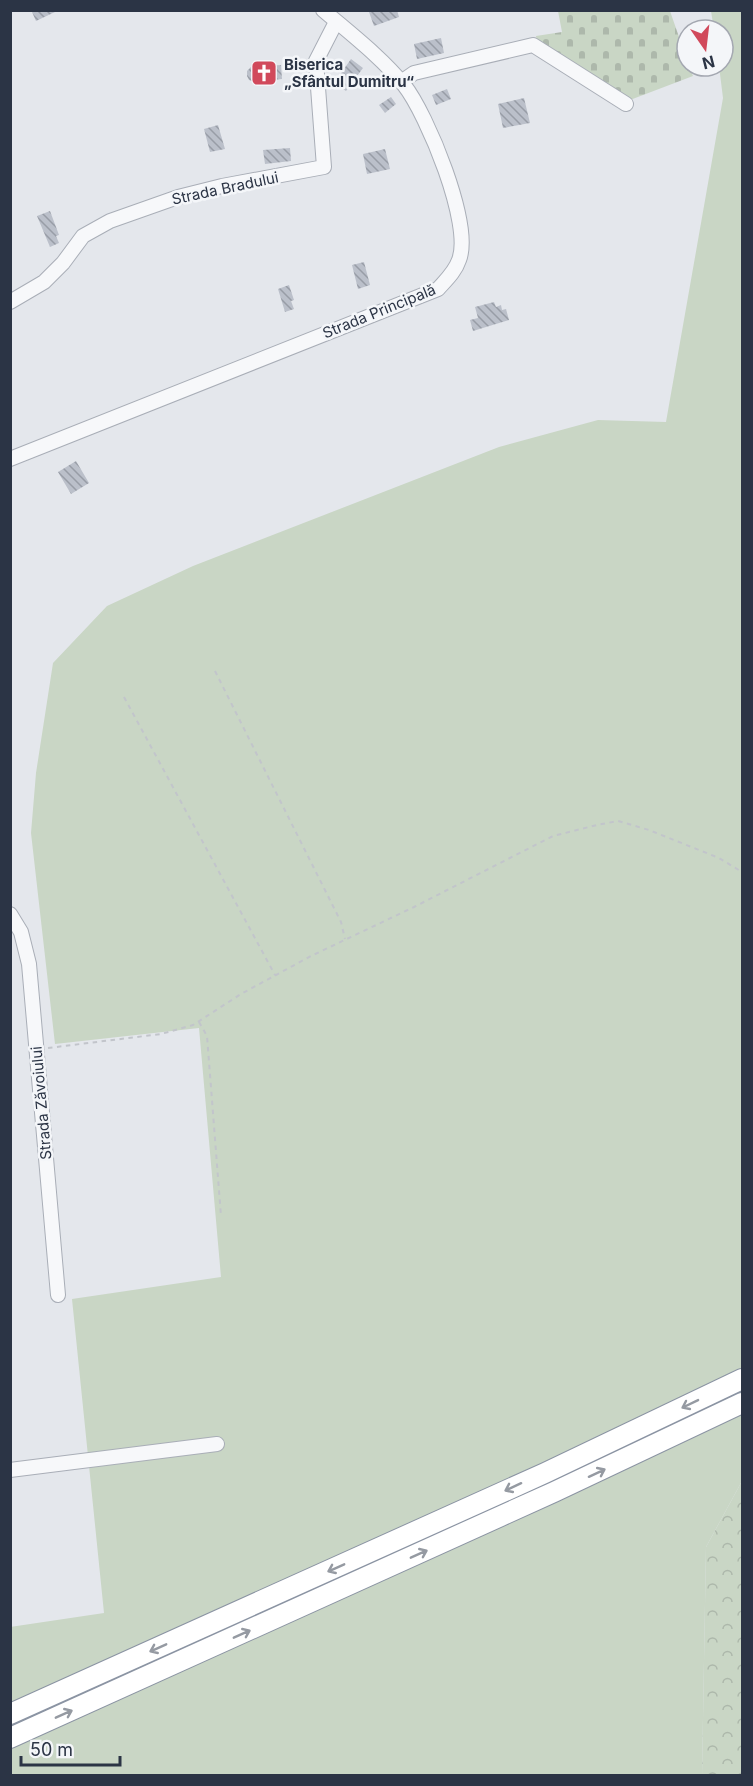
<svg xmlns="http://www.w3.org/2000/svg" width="753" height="1786" viewBox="0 0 753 1786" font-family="Inter,sans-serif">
  <defs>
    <pattern id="forest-crowns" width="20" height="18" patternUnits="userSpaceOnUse" patternTransform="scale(1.5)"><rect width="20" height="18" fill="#c9d6c5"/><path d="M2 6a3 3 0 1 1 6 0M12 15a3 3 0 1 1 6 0" fill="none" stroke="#adb8ab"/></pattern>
    <pattern id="cemetery-stones" width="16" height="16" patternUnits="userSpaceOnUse" patternTransform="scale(1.5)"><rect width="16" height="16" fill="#c9d6c5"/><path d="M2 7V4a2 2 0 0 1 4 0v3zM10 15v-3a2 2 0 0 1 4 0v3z" fill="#adb8ab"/></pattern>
    <pattern id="building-back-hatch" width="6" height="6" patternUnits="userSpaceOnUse" patternTransform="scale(1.5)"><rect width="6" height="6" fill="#bbc0ca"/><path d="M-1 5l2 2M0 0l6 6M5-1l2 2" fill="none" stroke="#989da6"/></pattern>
  </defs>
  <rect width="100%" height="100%" fill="#e4e7ec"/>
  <!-- green -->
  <path fill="#c9d6c5" d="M711,11H742V1481L706,1547L702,1775H11L10,1627L104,1613L72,1299L221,1277L199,1028L55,1044L31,833L36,773L53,663L107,606L193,566L499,447L598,420L666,422L723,98L719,66H723V30H714Z"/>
  <!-- forest -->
  <path fill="url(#forest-crowns)" d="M742,1481V1775H702L706,1547Z"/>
  <!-- cemetery -->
  <path fill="url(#cemetery-stones)" d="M558,11H670L687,60V66H689L693,76L630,100L537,42L536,36L562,32Z"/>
  <!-- building -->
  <path fill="url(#building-back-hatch)" d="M36,10H54L55,12L36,21L32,12Z
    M374,10H397L399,17L374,26L369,12Z
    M441,38L444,53L417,59L414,44Z
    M351,59L363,68L346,91L334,83Z
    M281,65L282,79L254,82L249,80L247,76V71L251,67Z
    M447,89L451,99L436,105L432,95Z
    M391,97L396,104L385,113L379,105Z
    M524,98L530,123L503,128L498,104Z
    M218,125L225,149L210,152L204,129Z
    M290,148L291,161L265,164L263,150Z
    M385,149L390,169L367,174L363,154Z
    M50,211L59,235L56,236L59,243L50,247L37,216Z
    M364,262L370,285L358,289L352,265Z
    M289,285L294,300L291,301L294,309L285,312L278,289Z
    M494,302L496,307L501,305L502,310L506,309L509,320L473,331L470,320L478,318L475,307Z
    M76,461L89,483L71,494L58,472Z"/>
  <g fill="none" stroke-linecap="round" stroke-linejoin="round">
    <defs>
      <path id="minor" d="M401,82L414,73L533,45L626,104
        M10,302L44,282L63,263L83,236L110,221L178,197L222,186L324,167L316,61L336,22
        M10,459L438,289C446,280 455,272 459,260C473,225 427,114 404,85C381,57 351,34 323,10
        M10,914L21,932L29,964L58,1295
        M10,1470L217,1444"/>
      <path id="highway" d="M10,1714L545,1473L742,1379
        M10,1738L554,1492L742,1403"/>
    </defs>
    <!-- minor casing -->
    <use href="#minor" stroke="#a9aeb7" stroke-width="16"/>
    <!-- highway casing -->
    <use href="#highway" stroke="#8b94a3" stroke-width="22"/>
    <!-- path -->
    <path stroke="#c2c5cb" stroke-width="2" stroke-dasharray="4.5 4.5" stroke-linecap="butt" d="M215,671L341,922L345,939
      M124,697L275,975
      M199,1022L207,1036L221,1216
      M48,1048L161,1034L193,1025L241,994L311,956L414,907L553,836L597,825L618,821L649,830L719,858L742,872"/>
    <!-- minor -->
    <use href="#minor" stroke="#f7f8fa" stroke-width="14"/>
    <!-- highway -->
    <use href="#highway" stroke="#fff" stroke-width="20"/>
  </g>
  <!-- one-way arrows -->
  <defs><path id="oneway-shaft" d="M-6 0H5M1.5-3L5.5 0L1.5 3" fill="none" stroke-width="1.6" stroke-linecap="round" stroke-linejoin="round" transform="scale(1.5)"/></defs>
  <g stroke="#959aa2">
    <use href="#oneway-shaft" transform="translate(690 1404) rotate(154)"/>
    <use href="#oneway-shaft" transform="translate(597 1473) rotate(-25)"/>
    <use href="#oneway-shaft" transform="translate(513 1487) rotate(155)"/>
    <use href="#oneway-shaft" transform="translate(419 1554) rotate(-24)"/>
    <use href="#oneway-shaft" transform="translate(336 1568) rotate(156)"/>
    <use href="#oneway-shaft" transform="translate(242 1634) rotate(-24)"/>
    <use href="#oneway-shaft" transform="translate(158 1648) rotate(156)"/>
    <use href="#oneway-shaft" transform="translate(64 1714) rotate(-24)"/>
  </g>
  <!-- icons -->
  <defs>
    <symbol id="church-square" viewBox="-11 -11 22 22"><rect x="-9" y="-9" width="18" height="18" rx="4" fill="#d1495b" stroke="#f4f6f9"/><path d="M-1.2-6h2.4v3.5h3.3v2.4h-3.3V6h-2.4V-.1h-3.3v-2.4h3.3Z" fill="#fff"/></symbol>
  </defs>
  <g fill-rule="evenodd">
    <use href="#church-square" x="249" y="58" width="30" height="30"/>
  </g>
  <g text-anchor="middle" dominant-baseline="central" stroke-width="5" stroke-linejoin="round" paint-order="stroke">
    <!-- poi labels -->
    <g font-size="15" font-weight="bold" fill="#2b3445" stroke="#f4f6f9" text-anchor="start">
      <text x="284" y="64">Biserica<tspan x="284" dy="17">„Sfântul Dumitru“</tspan></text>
    </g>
    <!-- street labels -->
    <g font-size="15" fill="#2b3445" stroke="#f4f6f9">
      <text transform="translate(225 188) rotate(-12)">Strada Bradului</text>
      <text transform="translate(379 311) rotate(-22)">Strada Principală</text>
      <text transform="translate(41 1103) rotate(-95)">Strada Zăvoiului</text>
    </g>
  </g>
  <!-- border -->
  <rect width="753" height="1786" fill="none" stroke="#2b3445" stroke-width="24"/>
  <!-- north arrow -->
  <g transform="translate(705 48) rotate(166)"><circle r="28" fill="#f4f6f9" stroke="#a4a8b1" stroke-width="1.5"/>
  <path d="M0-4.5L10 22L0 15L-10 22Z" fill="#d1495b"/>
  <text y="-9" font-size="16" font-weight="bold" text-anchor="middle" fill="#2b3445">N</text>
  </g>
  <!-- scale -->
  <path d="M21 1756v9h99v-9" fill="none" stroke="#2b3445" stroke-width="3"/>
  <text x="30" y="1756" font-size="18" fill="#2b3445" stroke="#f4f6f9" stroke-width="4.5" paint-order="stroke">50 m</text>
</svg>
